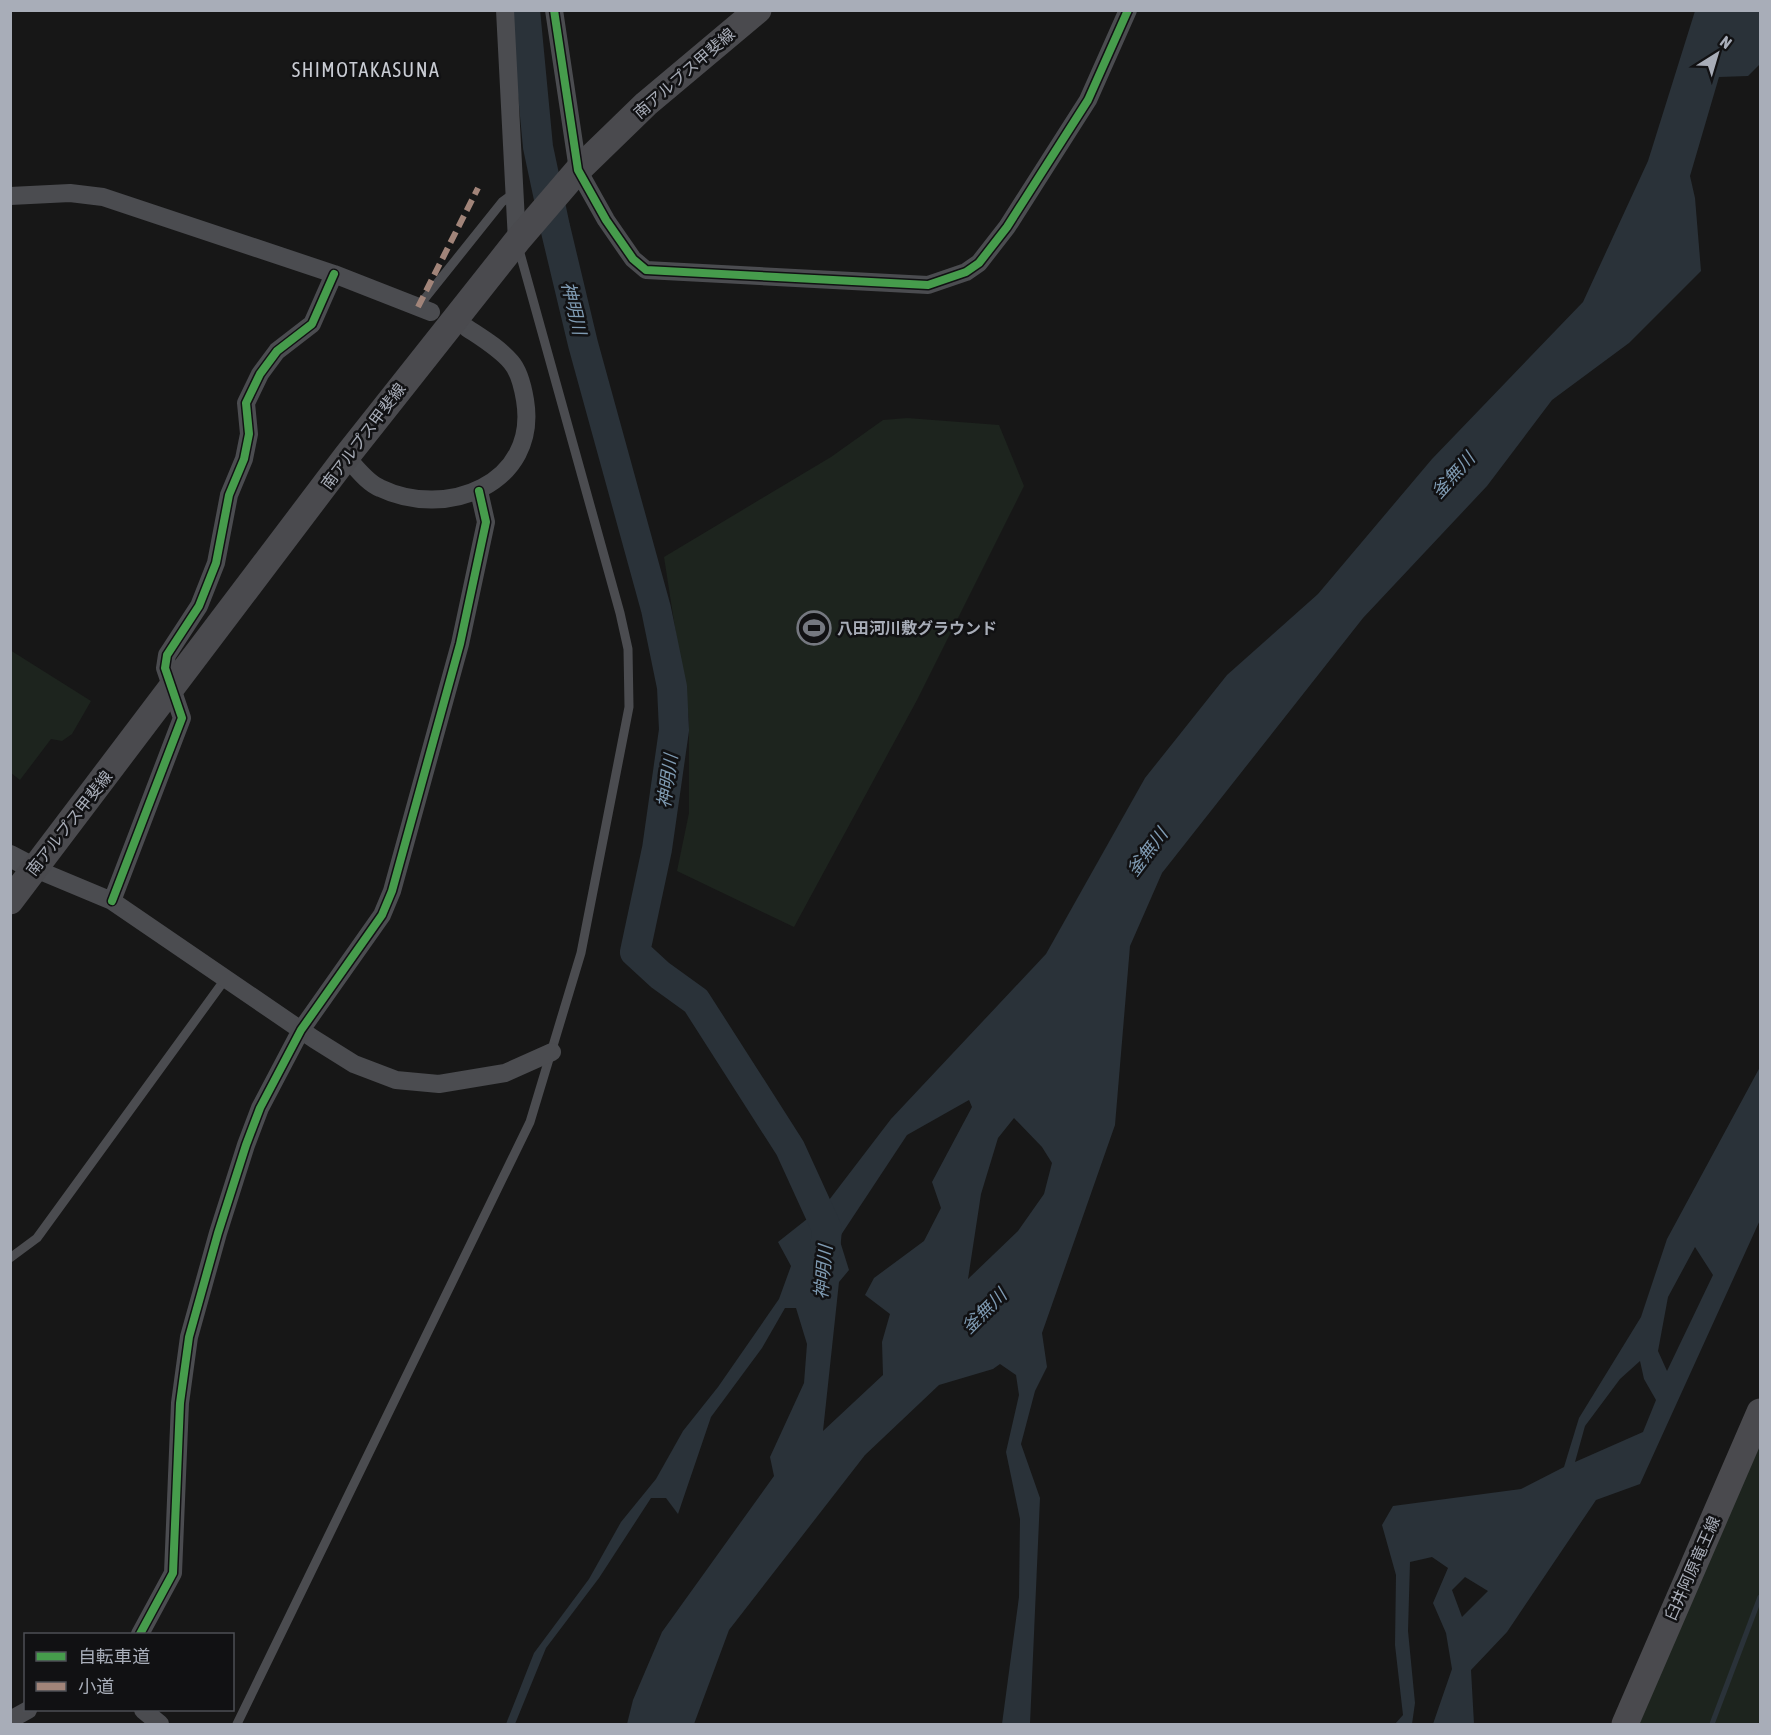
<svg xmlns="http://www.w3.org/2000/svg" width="1771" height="1735" viewBox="0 0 1771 1735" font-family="'Asap Condensed','Noto Sans JP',sans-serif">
  <rect width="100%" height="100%" fill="#171717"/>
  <!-- green -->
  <path fill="#1d241e" d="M907,418L999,425L1024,486L917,700L794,927L677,871L689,813V718L664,557L831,457L883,420Z
    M10,650L91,701L72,734L62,741L51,739L20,780L11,773Z
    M1760,1437V1724H1637Z"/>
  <!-- water -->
  <path fill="#2a3239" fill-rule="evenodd" d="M1695,11H1760V64L1748,76L1719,77L1690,176L1695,198L1701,271L1629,343L1552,400L1487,486L1363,618L1162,873L1130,946L1115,1125L1042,1333L1047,1367L1035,1391L1021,1444L1040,1498L1030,1724H1002L1019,1597L1020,1519L1006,1452L1019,1395L1016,1375L1000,1364L993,1369L939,1385L865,1455L729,1630L694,1724H627L633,1700L662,1632L774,1476L770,1457L804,1383L807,1344L796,1308H785L762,1348L711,1417L678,1514L666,1498H651L599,1578L546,1648L515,1724H506L534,1653L589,1579L621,1522L656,1479L683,1431L718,1387L779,1299L791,1266L778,1242L826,1204L891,1119L1046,954L1145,778L1227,675L1318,594L1432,459L1583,302L1648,161ZM969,1100L972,1107L932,1182L941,1208L924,1241L874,1278L865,1295L890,1314L882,1342L883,1375L823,1431L839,1282L849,1270L839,1238L907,1135ZM1014,1118L1042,1147L1052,1163L1044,1194L1018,1231L968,1279L981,1194L998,1138Z
    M1760,1067V1220L1640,1484L1596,1500L1507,1632L1471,1670L1474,1724H1433L1452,1669L1446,1633L1433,1603L1448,1568L1432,1557L1410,1562L1408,1631L1415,1703L1412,1724H1395L1403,1715L1395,1645L1396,1575L1382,1525L1393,1506L1521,1489L1564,1467L1579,1418L1641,1317L1667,1239ZM1695,1247L1713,1275L1667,1371L1658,1351L1668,1297ZM1640,1361L1644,1379L1656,1400L1643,1432L1575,1462L1585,1426L1620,1379ZM1465,1577L1488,1591L1462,1617L1452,1590Z"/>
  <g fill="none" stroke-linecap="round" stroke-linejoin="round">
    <!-- stream -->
    <path stroke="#2a3239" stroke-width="5" d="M1712,1724L1760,1597"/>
    <!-- river -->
    <path stroke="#2a3239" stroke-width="30" d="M525,10L538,147L555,227L583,344L656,609L672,687L674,730L657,849L635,952L660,975L696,1001L790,1148L827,1229L825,1250"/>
    <!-- service -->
    <path stroke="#4b4c50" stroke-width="9" d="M418,307L502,202L513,194
      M10,1258L37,1238L226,978
      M237,1724L530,1122L581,953L629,707L628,649L620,613L518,246"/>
    <!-- minor -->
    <path stroke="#4b4c50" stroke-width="18" d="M505,10L517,241
      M554,10L578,170L606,220L633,259L646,270L928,285L966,272L979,263L1007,227L1088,100L1128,10
      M10,196L70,193L103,197L334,274L431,312
      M346,457C356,467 367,483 380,488C446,520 539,484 525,400C523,388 519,371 511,362C499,348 482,338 467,328
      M33,868L112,901L314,1039L354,1064L396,1080L439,1084L505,1073L552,1052
      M112,901L182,718L165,668L167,655L199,606L216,563L229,495L244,459L249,434L246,403L260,374L277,351L312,324L334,274
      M140,1634L173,1573L180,1403L189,1337L218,1233L246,1145L260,1108L301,1030L382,915L392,891L460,644L486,522L479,491
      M143,1710L160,1724
      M10,1720L28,1710"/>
    <!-- tertiary -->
    <path stroke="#4b4c50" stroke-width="22" d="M10,856L33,868"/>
    <!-- secondary -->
    <path stroke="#4a4a4e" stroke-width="27" d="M10,901L346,457L517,241L578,170L646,104L758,10
      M1625,1724L1760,1412"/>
    <!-- quiet -->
    <path stroke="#a18479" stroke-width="6" stroke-dasharray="12 6" stroke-linecap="butt" d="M418,307L478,188"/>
    <defs>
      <path id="cycleway" d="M554,10L578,170L606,220L633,259L646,270L928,285L966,272L979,263L1007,227L1088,100L1128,10
        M112,901L182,718L165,668L167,655L199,606L216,563L229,495L244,459L249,434L246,403L260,374L277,351L312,324L334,274
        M140,1634L173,1573L180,1403L189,1337L218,1233L246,1145L260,1108L301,1030L382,915L392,891L460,644L486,522L479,491"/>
    </defs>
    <!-- cycleway casing -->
    <use href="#cycleway" stroke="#111113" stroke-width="11"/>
    <!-- cycleway -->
    <use href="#cycleway" stroke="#469c4c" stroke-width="8"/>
  </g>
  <!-- icons -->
  <defs>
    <symbol id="stadium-ring" viewBox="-11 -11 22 22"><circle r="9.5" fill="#111113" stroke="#757880" stroke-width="1.5"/><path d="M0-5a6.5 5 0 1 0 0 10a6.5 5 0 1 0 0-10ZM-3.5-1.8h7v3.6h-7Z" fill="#757880"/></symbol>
  </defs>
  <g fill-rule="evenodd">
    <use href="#stadium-ring" x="795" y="609" width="38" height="38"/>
  </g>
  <g text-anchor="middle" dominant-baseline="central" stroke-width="5" stroke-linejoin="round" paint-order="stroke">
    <!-- street labels -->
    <g font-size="16" fill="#a8adb8" stroke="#111113">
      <text transform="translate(684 73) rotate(-41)">南アルプス甲斐線</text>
      <text transform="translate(363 436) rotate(-53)">南アルプス甲斐線</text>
      <text transform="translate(69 823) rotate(-52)">南アルプス甲斐線</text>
      <text transform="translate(1692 1568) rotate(-66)">臼井阿原竜王線</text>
    </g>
    <!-- poi labels -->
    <g font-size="16" font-weight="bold" fill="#a8adb8" stroke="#111113" text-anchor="start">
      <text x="837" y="628">八田河川敷グラウンド</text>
    </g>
    <!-- water labels -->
    <g font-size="18" font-style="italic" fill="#7f9bb3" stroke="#111113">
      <text transform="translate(574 308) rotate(77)">神明川</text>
      <text transform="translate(1453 475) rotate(-48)">釜無川</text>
      <text transform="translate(667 781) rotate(-82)">神明川</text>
      <text transform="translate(1147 852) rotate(-53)">釜無川</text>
      <text transform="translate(823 1272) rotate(-85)">神明川</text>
      <text transform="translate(984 1311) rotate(-45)">釜無川</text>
    </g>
    <!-- quarter labels -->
    <g font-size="20" letter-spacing="1.5" fill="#c9ccd4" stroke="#111113">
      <text x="366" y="69">SHIMOTAKASUNA</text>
    </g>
  </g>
  <!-- border -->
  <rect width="1771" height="1735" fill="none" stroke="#a8adb8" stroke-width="24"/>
  <!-- legend -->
  <rect x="24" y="1633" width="210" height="78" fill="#111113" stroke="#4d4f55" stroke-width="1.5"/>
  <rect x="36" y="1652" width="30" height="9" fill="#469c4c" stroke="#4d4f55" stroke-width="1.5"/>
  <text x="78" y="1663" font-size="18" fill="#a8adb8">自転車道</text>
  <rect x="36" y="1682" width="30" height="9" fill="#a18479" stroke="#4d4f55" stroke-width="1.5"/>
  <text x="78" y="1693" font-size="18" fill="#a8adb8">小道</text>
  <!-- north arrow -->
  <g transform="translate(1717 54) rotate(37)" stroke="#111113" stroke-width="4.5" paint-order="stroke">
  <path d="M0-4.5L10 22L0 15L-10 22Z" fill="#a8adb8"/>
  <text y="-9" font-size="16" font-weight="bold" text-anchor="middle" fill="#a8adb8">N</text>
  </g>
</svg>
